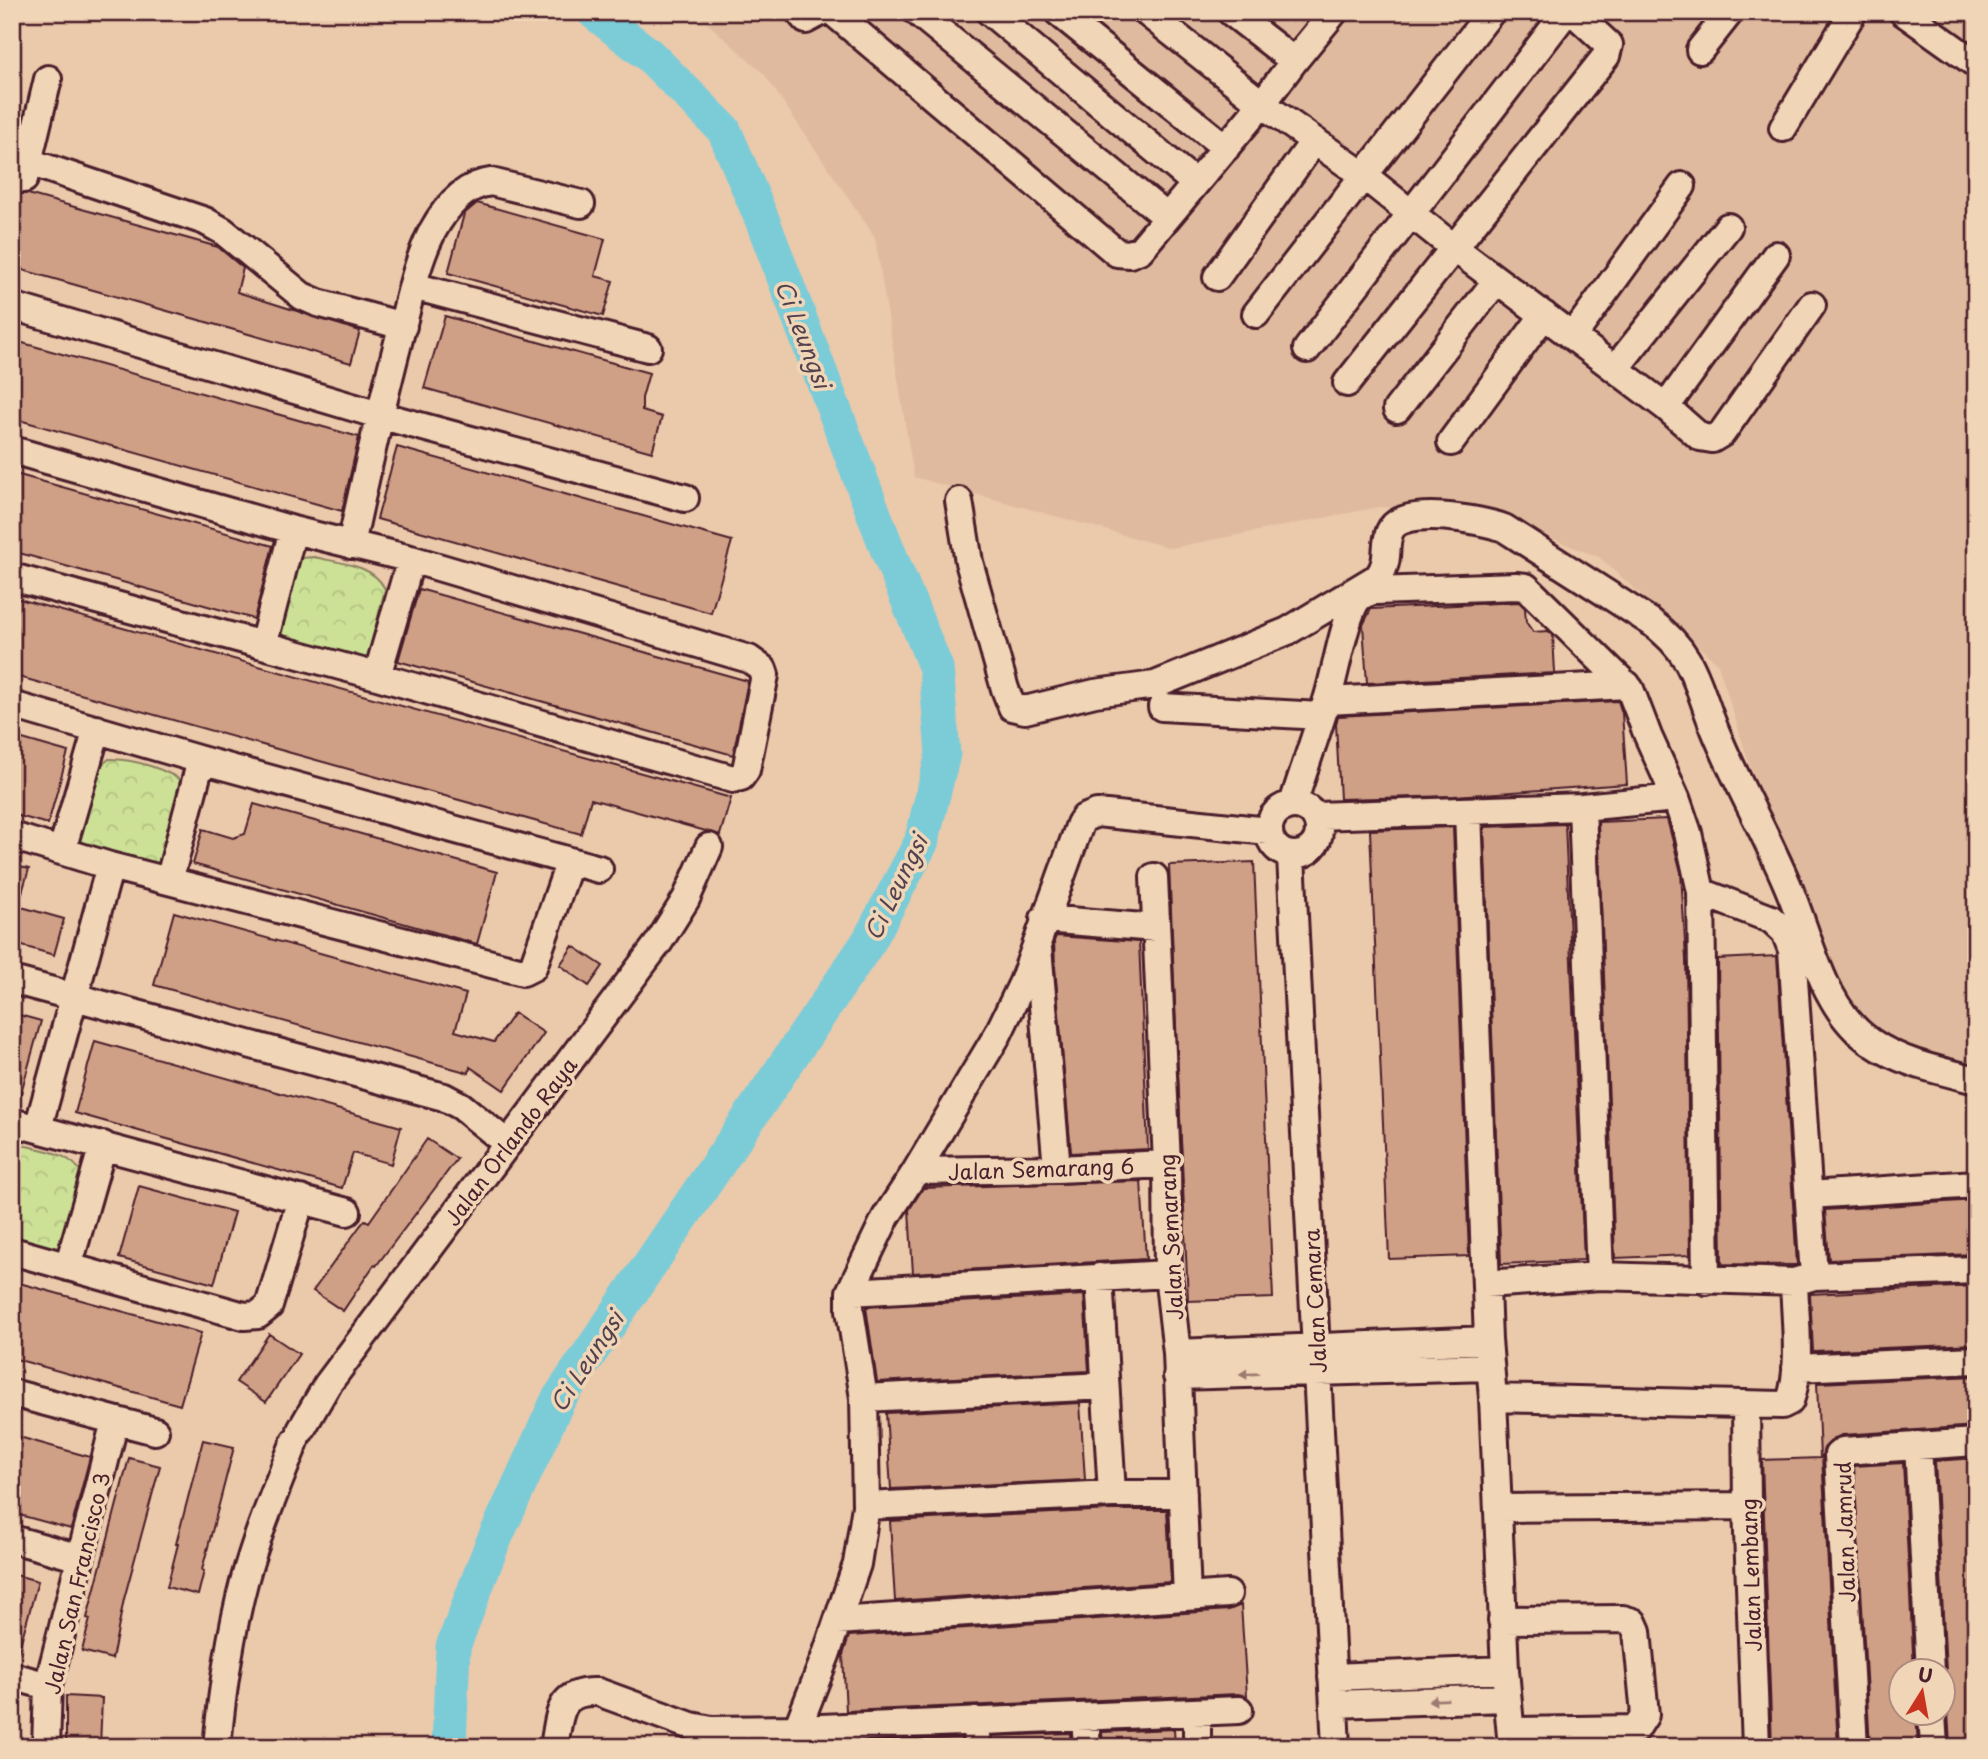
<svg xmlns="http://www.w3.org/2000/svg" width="1988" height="1759" viewBox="0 0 1988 1759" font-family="'Playpen Sans',sans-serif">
  <defs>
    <pattern id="park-crowns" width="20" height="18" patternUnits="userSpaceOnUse" patternTransform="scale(1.75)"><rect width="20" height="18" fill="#cce196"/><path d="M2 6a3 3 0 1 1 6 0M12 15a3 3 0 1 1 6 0" fill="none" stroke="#b1c181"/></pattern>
  </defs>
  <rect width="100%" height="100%" fill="#ebc9ab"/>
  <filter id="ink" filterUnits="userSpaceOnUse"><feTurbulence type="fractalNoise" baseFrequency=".0143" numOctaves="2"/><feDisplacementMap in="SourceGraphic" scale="14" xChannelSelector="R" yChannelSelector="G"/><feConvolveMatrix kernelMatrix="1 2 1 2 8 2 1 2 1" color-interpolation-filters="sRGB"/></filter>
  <g filter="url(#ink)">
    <!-- built -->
    <path fill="#e0ba9e" d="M695,12H1976V1076L1853,1020L1812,964L1718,664L1599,557L1481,511L1379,507L1171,548L914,477L875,237L764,74Z"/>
    <!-- park -->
    <path fill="url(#park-crowns)" stroke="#8b8060" stroke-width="2" d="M314,557C339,563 373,564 385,589L367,661L273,636L292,566L302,558Z
      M109,759C134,759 168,769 187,785L158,872L81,847L77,836L99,767Z
      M12,1143C37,1149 72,1151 83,1176L65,1247L54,1255L12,1248Z"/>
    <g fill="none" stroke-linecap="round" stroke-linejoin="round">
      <!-- river -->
      <path stroke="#7cccd8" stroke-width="35" d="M449,1747L453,1647L491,1547L558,1400L869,941L921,843L943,754L936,668L888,551L763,222L724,130L649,55L594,12"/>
    </g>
    <!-- building -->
    <path fill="#cfa086" stroke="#4a1f2b" stroke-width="2" d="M12,190L20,194H28L218,247L243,268L237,292L360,331L351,363L12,267Z
      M477,203L605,239L595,276L613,281L603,316L448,273L464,214Z
      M445,316L649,373L642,398V411L662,417L652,452L424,388Z
      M12,340L359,437L342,511L12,418Z
      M397,447L732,541L711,613L377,519Z
      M12,473L273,546L254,619L12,551Z
      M419,589L748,681L733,755L398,661Z
      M12,597L731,798L720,835L591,799L581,834L12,675Z
      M1519,602L1525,608L1526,622L1533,632L1548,631L1553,635L1555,673L1367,683L1363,625L1371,609Z
      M1618,701L1622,713L1627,784L1454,796L1340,799L1336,724L1338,716Z
      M12,736L68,752L48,824L12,814Z
      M254,804L497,872L477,944L193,864L203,829L233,838L245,834Z
      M1667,819L1681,872L1686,960L1690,1255L1615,1258L1598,822Z
      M1565,824L1584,1260L1501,1264L1484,827Z
      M1453,827L1469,1256L1389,1259L1370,830Z
      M1254,862L1273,1298L1188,1301L1169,865Z
      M12,865L29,869L18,906L64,919L54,955L12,943Z
      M174,912L466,994L455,1031L494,1042L514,1013L544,1033L504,1090L470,1067L469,1073L154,985Z
      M1056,936L1139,942L1148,1149L1071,1153L1055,967L1054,941Z
      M573,946L603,966L589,986L560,965Z
      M1777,956L1797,1265L1722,1264L1718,959Z
      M12,1013L41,1021L17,1107H12Z
      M95,1041L401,1127L391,1164L353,1153L342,1188L75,1113Z
      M427,1139L457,1159L376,1266L374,1265L343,1311L313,1291L360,1226L365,1220L369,1222Z
      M1141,1181L1146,1259L913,1273L909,1210L923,1188Z
      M139,1186L234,1212L214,1284L119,1258Z
      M1976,1200V1254L1829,1260L1825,1210Z
      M12,1281L201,1333L180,1405L12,1358Z
      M1976,1286V1344L1813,1351L1810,1294Z
      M1084,1295L1089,1371L877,1382L866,1307Z
      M269,1334L299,1354L266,1402L236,1382Z
      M1976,1376V1426L1842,1435L1833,1439L1824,1448L1822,1456L1838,1747H1772L1762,1460L1820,1458L1817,1383Z
      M1080,1403L1085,1480L891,1489L886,1413Z
      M12,1435L90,1457L71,1529L12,1513Z
      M203,1440L234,1447L202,1570L204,1571L198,1595L167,1587L178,1544H176Z
      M129,1458L160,1466L124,1599L112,1659L82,1651L90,1619L87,1618Z
      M1976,1458V1743L1950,1744L1948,1713L1942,1703V1681L1946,1671L1935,1461Z
      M1903,1463L1914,1671H1900V1713H1916L1918,1746L1870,1747L1854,1466Z
      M1112,1510H1167L1171,1582L895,1601L890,1521Z
      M12,1574L38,1581L17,1656H12Z
      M1241,1605L1247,1696L1238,1694L846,1711L843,1655L849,1636L1229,1610Z
      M66,1696L102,1698L100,1747H66Z
      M1174,1729L1175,1747H1103L1102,1732Z
      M1070,1733L1071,1747H993L992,1736Z
      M961,1738V1747H872L871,1742Z"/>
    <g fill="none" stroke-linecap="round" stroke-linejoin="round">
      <defs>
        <path id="minor" d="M799,12L806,20L821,12
          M833,12L1117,253L1130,254L1140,250L1262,104L1294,61L1334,12
          M917,12L1167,217
          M990,12L1195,183
          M1058,12L1226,148
          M1146,12L1262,104L1363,175L1453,247L1666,407L1700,437L1712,439L1722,433L1812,305
          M1231,12L1294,61
          M1903,12L1976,64
          M1700,50L1730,12
          M1783,128L1853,12
          M29,162L205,221L223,231L302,296L318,303L403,326
          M24,179L48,79
          M1217,277L1314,141
          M413,286L648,348
          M12,306L379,415L685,498
          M1256,314L1491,12
          M1573,336L1682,186
          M1307,349L1566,12
          M1615,369L1728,227
          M1347,383L1606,56L1609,45L1573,12
          M1666,407L1776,255
          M1397,409L1497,280
          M1451,442L1544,315
          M12,450L293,530L411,559L749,659L763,669L765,675L746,770L741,777L733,779L377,676L12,577
          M959,501L969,562L1005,689L1012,707L1025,710L1095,693L1155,685L1288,631L1378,577C1391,560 1383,548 1390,531C1402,504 1481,520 1504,528L1651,622C1695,654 1696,683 1715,730C1736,782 1765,832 1787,884C1810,936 1821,1008 1871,1042C1901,1063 1941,1071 1976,1080
          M351,545C366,474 382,404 400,335C409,301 416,264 432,232C445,208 464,185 491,182L581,204
          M263,645L293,530
          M377,676L411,559
          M1327,701L1627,685
          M12,705L201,760L599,869
          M1162,707L1321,716
          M1293,804C1304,769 1316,735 1327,700C1335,676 1344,618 1357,600C1362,594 1369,592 1376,591L1516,586L1526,587L1630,689L1648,736L1676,798L1688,833L1701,892L1706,1281
          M1269 830a25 25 0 1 1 50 0a25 25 0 1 1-50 0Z
          M1582,807L1600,1276
          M1468,811L1488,1340L1493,1398L1505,1670L1512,1747
          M1316,816L1582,807L1676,798
          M12,836L110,866L523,972L533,967L570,861
          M62,850L97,729
          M1291,856L1336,1747
          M1154,877L1167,1164L1168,1274L1177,1353L1187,1597
          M169,881L201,760
          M1701,892L1771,919L1785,932L1792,950L1814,1276
          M1044,919L1156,928
          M1038,948L1057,1169
          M12,980L444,1097L461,1106L508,1144
          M12,1122L347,1212
          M38,1128L110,866
          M916,1171L1057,1169L1167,1164
          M1809,1195L1976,1184
          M12,1251L244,1316L258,1315L269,1306L301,1199
          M68,1267L103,1145
          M1099,1277L1112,1494
          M1486,1284L1600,1276L1794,1282L1814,1276L1976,1270
          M850,1292L1168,1274
          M1177,1353L1488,1340
          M1796,1368L1976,1360
          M1177,1376L1489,1367
          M12,1393L155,1431
          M864,1398L1105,1386
          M1493,1398L1782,1405L1790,1401C1802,1368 1795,1318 1794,1282
          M1746,1404L1747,1506L1756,1747
          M301,1430L327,1385L659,942L686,899L709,847
          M1918,1445L1930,1672
          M866,1506L1112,1494H1183
          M1498,1508L1747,1506
          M12,1539L80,1558
          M1502,1620L1623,1619L1633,1622L1637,1631L1645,1715L1636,1729L1512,1731
          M838,1621L1228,1594
          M12,1676L48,1686
          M1332,1677L1505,1670
          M1334,1704L1506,1698
          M1197,1712V1747
          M1932,1714L1934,1747
          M1085,1717L1087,1747
          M976,1721L977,1747
          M797,1729L826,1655L857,1564L866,1506L864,1398L850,1310V1292L886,1217L916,1171L998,1034L1023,982L1080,824L1084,818L1097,813L1268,831
          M46,1747L48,1686L115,1421
          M217,1747C222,1691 230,1636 244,1582C257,1534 277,1487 295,1441
          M554,1747C560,1714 558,1690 598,1692L691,1726L711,1730L797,1729L1239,1710
          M1854,1747L1838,1455L1843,1451L1976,1442"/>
      </defs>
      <!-- minor casing -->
      <use href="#minor" stroke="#4a1f2b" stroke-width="32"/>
      <!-- minor -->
      <use href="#minor" stroke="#f0d5b7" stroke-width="26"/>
    </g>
    <!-- one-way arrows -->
    <defs><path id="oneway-solid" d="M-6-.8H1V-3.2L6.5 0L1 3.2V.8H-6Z" transform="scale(1.75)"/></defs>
    <g fill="#9d7a71">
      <use href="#oneway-solid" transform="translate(1249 1374) rotate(178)"/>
      <use href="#oneway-solid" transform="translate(1438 1700) rotate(178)"/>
    </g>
  </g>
  <g text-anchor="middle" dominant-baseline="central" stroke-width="7" stroke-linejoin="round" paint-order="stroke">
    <!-- street labels -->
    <g font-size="21" fill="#4a1f2b" stroke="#f0d5b7">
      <text transform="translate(510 1141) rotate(-53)">Jalan Orlando Raya</text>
      <text transform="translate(1041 1168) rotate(-2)">Jalan Semarang 6</text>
      <text transform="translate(1170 1237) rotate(-93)">Jalan Semarang</text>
      <text transform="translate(1314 1301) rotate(-93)">Jalan Cemara</text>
      <text transform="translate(1844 1532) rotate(-92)">Jalan Jamrud</text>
      <text transform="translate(1750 1575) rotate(-92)">Jalan Lembang</text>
      <text transform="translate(76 1583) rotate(-77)">Jalan San Francisco 3</text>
    </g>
    <!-- water labels -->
    <g font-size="23" font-style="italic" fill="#54424e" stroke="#f0d5b7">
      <text transform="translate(804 334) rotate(69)">Ci Leungsi</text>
      <text transform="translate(895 887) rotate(-64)">Ci Leungsi</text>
      <text transform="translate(586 1361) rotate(-57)">Ci Leungsi</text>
    </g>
  </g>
  <!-- margin -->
  <rect width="1988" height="1759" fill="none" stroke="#f0d5b7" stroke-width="42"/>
  <rect x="21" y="21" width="1946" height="1717" fill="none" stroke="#4a1f2b" stroke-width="2.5" filter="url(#ink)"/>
  <!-- north arrow -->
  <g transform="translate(1922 1692) rotate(11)"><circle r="33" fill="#f0d5b7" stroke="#ae8c7f" stroke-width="2"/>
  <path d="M0-5L12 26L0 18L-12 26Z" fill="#c8321e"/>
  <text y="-10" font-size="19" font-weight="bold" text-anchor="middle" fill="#4a1f2b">U</text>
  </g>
</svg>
